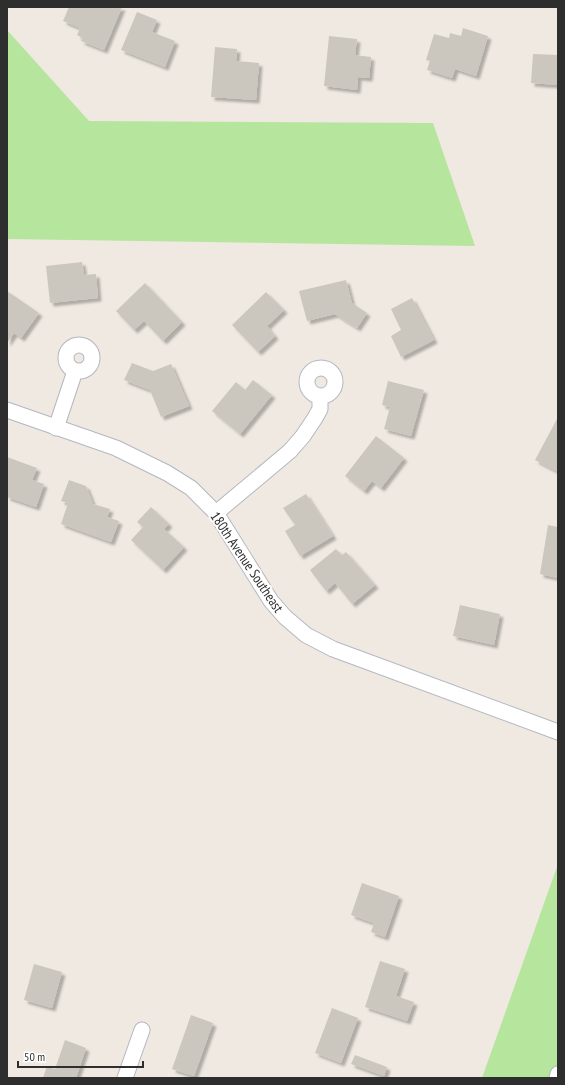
<svg xmlns="http://www.w3.org/2000/svg" width="565" height="1085" viewBox="0 0 565 1085" font-family="'PT Sans Narrow',sans-serif">
  <defs>
    <filter id="shadow"><feDropShadow dx="3.5" dy="3.5" stdDeviation="1" flood-color="#0004"/></filter>
  </defs>
  <rect width="100%" height="100%" fill="#efe9e1"/>
  <!-- green -->
  <path fill="#b6e59e" d="M7,30L89,121L433,123L475,246L7,239Z
    M558,864V1078H482Z"/>
  <!-- building -->
  <path fill="#cbc7bf" filter="url(#shadow)" d="M69,7H122L104,50L81,41L83,38L77,35L80,28L63,21Z
    M137,12L157,20L152,32L175,41L165,67L121,50Z
    M463,28L488,36L476,76L455,69L452,78L427,70L430,61L426,60L434,34L449,38L450,33L461,36Z
    M329,36L357,39L355,55L371,57L369,78L358,77L357,90L324,86Z
    M215,47L237,49L236,61L259,63L256,100L211,97Z
    M533,54L558,55V85L531,83Z
    M82,262L84,275L96,274L98,298L50,303L46,266Z
    M346,280L352,303L367,313L357,328L335,314L307,321L299,291Z
    M145,283L182,322L163,341L144,321L134,330L116,311Z
    M7,291L39,313L21,338L14,333L7,343Z
    M266,292L284,310L267,326L275,336L258,352L232,325Z
    M412,298L434,340L401,357L391,336L401,330L391,309Z
    M132,363L153,371L171,364L189,406L161,417L150,390L124,380Z
    M253,380L272,395L240,434L212,411L236,382L245,390Z
    M388,381L424,390L411,436L384,429L390,407L382,405Z
    M558,417V472L535,460Z
    M376,436L404,458L381,488L372,481L364,491L345,476Z
    M7,457L37,468L32,480L44,484L36,507L7,497Z
    M69,480L86,486L93,504L110,509L107,517L119,521L111,542L61,524L68,503L61,501Z
    M306,494L333,536L300,556L285,531L295,525L283,508Z
    M151,507L169,524L164,529L184,547L163,570L131,540L143,527L137,522Z
    M548,525L558,527V578L540,574Z
    M336,549L342,555L346,552L375,585L352,604L335,583L326,591L310,570Z
    M460,605L500,614L494,645L453,636Z
    M362,883L399,896L385,937L371,932L374,923L351,915Z
    M380,961L405,969L396,996L414,1002L407,1021L365,1007Z
    M34,964L62,972L52,1008L24,1000Z
    M332,1008L358,1018L341,1063L315,1053Z
    M191,1015L213,1023L194,1076L172,1069Z
    M65,1040L86,1048L76,1078H43L47,1066L55,1069Z
    M355,1055L387,1067L384,1076L351,1064Z"/>
  <g fill="none" stroke-linecap="round" stroke-linejoin="round">
    <defs>
      <path id="street" d="M66 358a13 13 0 1 1 26 0a13 13 0 1 1-26 0Z
        M307 382a14 14 0 1 1 28 0a14 14 0 1 1-28 0Z
        M7,410L116,448L167,473L191,488L216,513L271,601L285,617L306,635L333,649L558,732
        M56,428L75,371
        M216,513L290,451L303,436L315,418L320,409V397
        M125,1078L142,1030
        M557,1078L558,1074"/>
    </defs>
    <!-- street casing -->
    <use href="#street" stroke="#b4b7c1" stroke-width="17"/>
    <!-- street -->
    <use href="#street" stroke="#fff" stroke-width="15"/>
  </g>
  <g text-anchor="middle" dominant-baseline="central" stroke-width="4" stroke-linejoin="round" paint-order="stroke">
    <!-- street labels -->
    <g font-size="14" fill="#2e2e2e" stroke="#fff">
      <text transform="translate(247 562) rotate(56)">180th Avenue Southeast</text>
    </g>
  </g>
  <!-- border -->
  <rect width="565" height="1085" fill="none" stroke="#2e2e2e" stroke-width="16"/>
  <!-- scale -->
  <path d="M18 1061v6h125v-6" fill="none" stroke="#2e2e2e" stroke-width="2"/>
  <text x="24" y="1061" font-size="12" fill="#2e2e2e" stroke="#ffffff" stroke-width="3" paint-order="stroke">50 m</text>
</svg>
